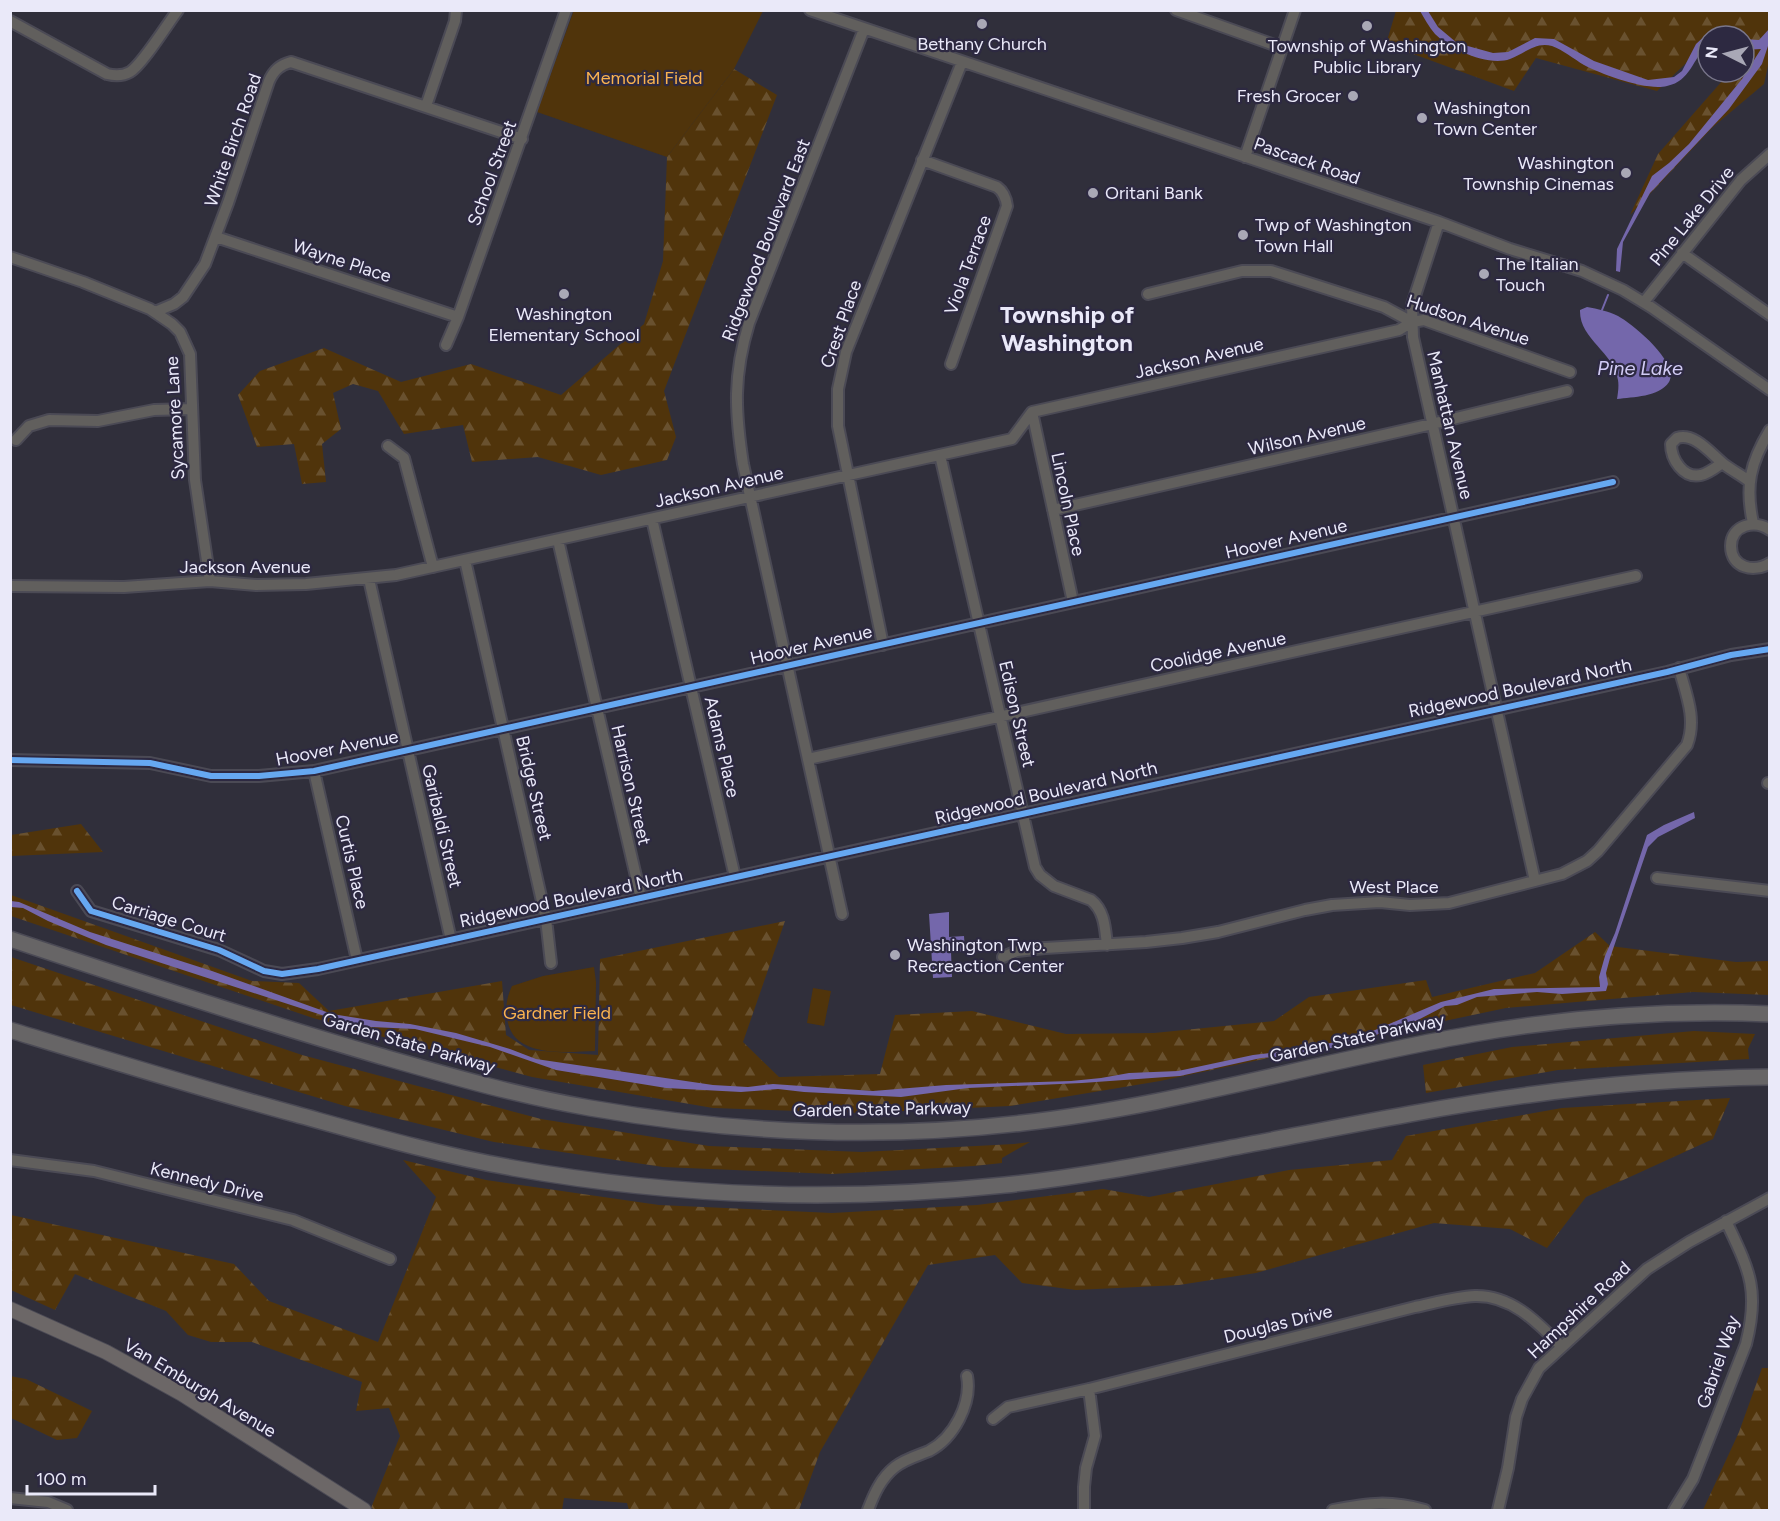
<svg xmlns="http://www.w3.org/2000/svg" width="1780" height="1521" viewBox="0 0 1780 1521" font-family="Figtree,sans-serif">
  <defs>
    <pattern id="forest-firs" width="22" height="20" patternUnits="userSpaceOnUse" patternTransform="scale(1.5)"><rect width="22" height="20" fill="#50340b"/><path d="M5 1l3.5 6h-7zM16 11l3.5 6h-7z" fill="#69512f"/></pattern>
  </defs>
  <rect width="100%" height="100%" fill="#302f3b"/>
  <!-- forest -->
  <path fill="url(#forest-firs)" d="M1396,11H1769V61L1764,84L1713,127L1630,215L1658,154L1730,72H1744V56L1755,43L1744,41V36H1708V42L1657,91L1536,58L1514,91L1386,44Z
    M734,69L777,95L664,391L676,437L667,460L601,475L538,457L472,462L463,425L404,434L378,391L353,384L333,393L341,429L322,444L326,482L302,484L294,444L257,447L238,395L260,371L324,348L401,382L471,364L561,395L644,324L663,261L667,157Z
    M81,824L103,852L11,856V835Z
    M11,895L252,981L299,983L329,1011L502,981L506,1035L529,1050L598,1055L600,959L785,921L743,1042L779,1077L880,1074L895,1015L972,1011L1066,1034L1154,1033L1274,1021L1309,997L1426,980L1432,997L1535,973L1595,932L1610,946L1736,962L1769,961L1770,995L1693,992L1506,1008L1160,1081L1010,1106L862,1113L713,1108L532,1077L313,1018L11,916Z
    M11,957L302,1055L541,1119L709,1146L862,1152L1014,1144L1030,1142L1002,1158V1163L974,1166L832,1174L663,1167L494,1142L345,1106L11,1005Z
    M1694,1031L1755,1034L1748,1049L1749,1059L1558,1070L1426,1093L1423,1065L1512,1047Z
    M1730,1098L1713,1139L1586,1197L1547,1248L1510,1229L1434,1223L1256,1273L1179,1285L1076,1290L1022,1283L995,1255L928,1265L820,1452L799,1510H629L627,1503L564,1498L562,1510H376L371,1508L400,1436L389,1408L356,1411L362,1382L252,1342H211L188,1335L166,1311L75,1274L55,1310L11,1290V1215L234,1264L269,1301L378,1342L436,1197L403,1160L486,1180L659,1205L832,1213L977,1205L1103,1189L1149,1197L1289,1170L1392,1160L1406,1136L1562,1108Z
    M1762,1368H1770L1769,1510H1703L1739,1432Z
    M10,1376L26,1379L92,1411L77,1438L57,1440L11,1418Z"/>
  <!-- green -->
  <path fill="#50340b" d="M574,10H763V11L734,69L667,157L537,112Z
    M594,967L596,982L595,1051C567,1052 516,1058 508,1023C505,1008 506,999 512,986L543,976Z
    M813,988L831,991L824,1026L807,1023Z"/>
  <!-- water -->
  <path fill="#7467ab" d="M1420,11H1428L1438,27L1457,43L1493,53L1508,52L1535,38L1554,39L1594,61L1648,80L1674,77L1682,71L1696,44L1709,32L1721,29L1735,36H1708V45C1692,59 1691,81 1667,86C1647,91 1603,75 1584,65C1574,59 1563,50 1552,46C1536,41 1524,54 1510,59C1488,67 1450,49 1435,34C1429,27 1424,18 1420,11Z
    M1769,29V43L1762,64L1729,109L1650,193L1623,242L1620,272L1616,271L1617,249L1652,176L1669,163L1689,144L1742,79L1761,49L1744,50V39L1759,40Z
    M1587,307C1598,309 1608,311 1618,316C1633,324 1680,363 1669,382C1659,397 1633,397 1617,399C1618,393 1619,386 1618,380C1614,352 1579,339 1580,310Z
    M1694,812L1695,818L1658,837L1648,847L1610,958L1606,973L1608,984L1606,991L1562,994L1537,992L1477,997L1457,1005L1445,1006L1416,1021L1391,1028L1364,1041L1292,1056L1261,1058L1180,1076L1082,1083L968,1088L901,1097L804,1092L778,1089L741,1092L666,1088L556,1070L490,1047L415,1029L371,1027L334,1019L106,945L48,921L23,908L11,907V901L19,902L90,932L212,971L332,1014L376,1021L410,1024L456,1033L510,1049L536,1059L713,1085L748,1087L773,1084L873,1091L946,1085L1071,1081L1101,1078L1129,1073L1178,1071L1253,1055L1304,1049L1348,1039L1368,1033L1441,1002L1494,989L1600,987L1599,977L1605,956L1615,933L1647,835L1664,825Z
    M949,912V937L964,936L965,951L951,952L952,977L933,978L929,914Z"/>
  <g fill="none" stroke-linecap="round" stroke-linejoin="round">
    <!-- stream -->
    <path stroke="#7467ab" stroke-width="2" d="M1602,310L1608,295"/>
    <defs>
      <path id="minor" d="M810,10L1439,222L1510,249L1582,271L1623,290L1651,307L1770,390
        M1176,10L1283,48
        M10,21L107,74C115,76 123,76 130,72C142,65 168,23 178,10
        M426,106L455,21L456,10
        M1245,157L1295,10
        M922,160L997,187C1004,192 1006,198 1007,206L951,364
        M1439,222L1412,305L1413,337L1535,881
        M216,237L458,317
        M1682,253L1770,315
        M10,257L83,282L150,309L172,324L180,332L190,354L195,480L210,581
        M1148,294L1242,271H1271L1384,307L1412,322L1424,320L1570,372
        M1644,302L1741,180L1770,154
        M155,312L174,304L183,297L205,264L228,203L269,81C274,70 280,65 291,62L522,139
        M446,345L458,317L566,10
        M1032,412L1073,602
        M16,440L29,426L49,420L98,421L154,410L191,409
        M388,446L404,458L433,567
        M940,455L1035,867L1040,875L1054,886L1091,900C1105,911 1105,929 1107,945
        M1722,463C1715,468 1709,473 1701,475C1683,479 1671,459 1671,444L1677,438C1695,432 1712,455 1725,465C1733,471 1741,475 1749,481
        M1053,510L1432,424L1567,391
        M652,519L735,877
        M1753,523C1745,486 1750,463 1770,430
        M1770,530C1755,519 1731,525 1731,546C1731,568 1754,573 1770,563
        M558,540L641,898
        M465,560L546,919L551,963
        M369,579L451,940
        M10,586L124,587L210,581L256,585L306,584L396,575L1012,439L1032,412L1399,330L1412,322
        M883,645L838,426V389L846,352L962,62
        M808,759L1636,576
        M10,760L150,763L211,776H259L314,771L1613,482
        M314,771L357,960
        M1768,783H1770
        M1657,878L1770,891
        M77,891L91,911L219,950L264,971L282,974L318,969L1667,672L1731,655L1770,649
        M842,914L743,464C735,412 733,375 749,323L864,29
        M1003,957L1017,951L1045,948L1146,942L1182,938L1218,932L1305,910L1332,905L1380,902L1410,905L1449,903L1562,874L1587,861L1598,851L1687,745C1697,719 1686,694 1679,668
        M10,1160L94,1171L293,1220L390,1259
        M993,1419L1008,1407L1089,1389L1415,1307C1434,1303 1455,1297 1475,1296C1512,1295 1538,1323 1562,1347
        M10,1498L48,1502L67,1510
        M868,1510C874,1494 881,1478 895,1467C905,1459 917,1456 929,1451C954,1438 972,1403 967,1376
        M1084,1510V1487L1086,1468L1095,1436L1089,1389
        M1333,1510C1369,1503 1389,1500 1425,1510
        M1498,1510L1508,1468L1516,1417L1522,1399L1539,1368L1647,1269L1689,1242L1770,1198
        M1674,1510L1693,1479L1746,1344C1760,1289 1749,1270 1726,1221"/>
      <path id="major" d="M10,1309L106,1352L182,1394L364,1510"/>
      <path id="highway" d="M10,939C133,980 256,1020 380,1056C450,1076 519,1096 590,1108C733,1133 878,1140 1022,1123C1174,1106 1322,1060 1473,1034C1570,1017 1671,1010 1770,1014
        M10,1030C105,1059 199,1088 295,1114C367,1134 439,1155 513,1168C675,1197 842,1202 1005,1185C1092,1176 1177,1158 1262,1142C1350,1125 1439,1107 1528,1095C1607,1084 1689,1078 1770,1077"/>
    </defs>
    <!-- minor casing -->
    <use href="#minor" stroke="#4b4a55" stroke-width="14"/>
    <!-- major casing -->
    <use href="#major" stroke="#4b4a55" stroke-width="16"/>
    <!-- highway casing -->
    <use href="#highway" stroke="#4b4a55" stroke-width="18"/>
    <!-- minor -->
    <use href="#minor" stroke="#615f5d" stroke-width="10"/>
    <!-- major -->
    <use href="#major" stroke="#6c6767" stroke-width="14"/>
    <!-- highway -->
    <use href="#highway" stroke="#676566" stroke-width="15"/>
    <defs>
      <path id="cycleway" d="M10,760L150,763L211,776H259L314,771L1613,482
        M77,891L91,911L219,950L264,971L282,974L318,969L1667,672L1731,655L1770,649"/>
    </defs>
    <!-- cycleway casing -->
    <use href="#cycleway" stroke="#2d2941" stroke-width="10"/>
    <!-- cycleway -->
    <use href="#cycleway" stroke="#66a8f1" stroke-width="6"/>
  </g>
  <!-- markers -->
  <g fill="#a9a8b6" stroke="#2d2941" stroke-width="2">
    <circle cx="982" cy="24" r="6"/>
    <circle cx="1367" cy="26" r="6"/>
    <circle cx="1353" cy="96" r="6"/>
    <circle cx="1422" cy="118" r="6"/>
    <circle cx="1626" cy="173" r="6"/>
    <circle cx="1093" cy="193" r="6"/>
    <circle cx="1243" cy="235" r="6"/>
    <circle cx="1484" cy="274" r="6"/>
    <circle cx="564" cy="294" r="6"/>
    <circle cx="895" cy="955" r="6"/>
  </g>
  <g text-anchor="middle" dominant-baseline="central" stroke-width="4.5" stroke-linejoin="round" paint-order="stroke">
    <!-- poi labels -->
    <g font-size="18" fill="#eae9f9" stroke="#2d2941" text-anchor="start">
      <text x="982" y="44" text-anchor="middle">Bethany Church</text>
      <text x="1367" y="46" text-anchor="middle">Township of Washington<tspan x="1367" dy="21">Public Library</tspan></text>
      <text x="1341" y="96" text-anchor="end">Fresh Grocer</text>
      <text x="1434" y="108">Washington<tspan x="1434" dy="21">Town Center</tspan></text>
      <text x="1614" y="163" text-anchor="end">Washington<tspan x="1614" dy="21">Township Cinemas</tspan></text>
      <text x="1105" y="193">Oritani Bank</text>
      <text x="1255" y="225">Twp of Washington<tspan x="1255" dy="21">Town Hall</tspan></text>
      <text x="1496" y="264">The Italian<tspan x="1496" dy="21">Touch</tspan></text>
      <text x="564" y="314" text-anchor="middle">Washington<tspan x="564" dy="21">Elementary School</tspan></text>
      <text x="907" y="945">Washington Twp.<tspan x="907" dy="21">Recreaction Center</tspan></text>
    </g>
    <!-- park labels -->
    <g font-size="18" fill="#fab24f" stroke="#2d2941">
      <text x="644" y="78">Memorial Field</text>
      <text x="557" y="1013">Gardner Field</text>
    </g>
    <!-- street labels -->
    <g font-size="18" fill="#eae9f9" stroke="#2d2941">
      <text transform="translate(233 140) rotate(-71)">White Birch Road</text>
      <text transform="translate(1307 161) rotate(19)">Pascack Road</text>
      <text transform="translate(492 173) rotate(-70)">School Street</text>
      <text transform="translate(1692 216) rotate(-51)">Pine Lake Drive</text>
      <text transform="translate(766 240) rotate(-69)">Ridgewood Boulevard East</text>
      <text transform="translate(342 261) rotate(18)">Wayne Place</text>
      <text transform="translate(968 265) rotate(-70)">Viola Terrace</text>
      <text transform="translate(1468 320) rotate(18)">Hudson Avenue</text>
      <text transform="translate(841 324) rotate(-71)">Crest Place</text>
      <text transform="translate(1199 358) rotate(-13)">Jackson Avenue</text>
      <text transform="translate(175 418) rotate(-93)">Sycamore Lane</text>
      <text transform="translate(1450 425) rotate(77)">Manhattan Avenue</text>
      <text transform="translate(1307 436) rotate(-13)">Wilson Avenue</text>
      <text transform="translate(719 487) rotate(-13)">Jackson Avenue</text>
      <text transform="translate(1068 504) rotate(78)">Lincoln Place</text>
      <text transform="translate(1286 539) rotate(-13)">Hoover Avenue</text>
      <text x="245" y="567">Jackson Avenue</text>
      <text transform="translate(811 645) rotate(-13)">Hoover Avenue</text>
      <text transform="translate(1218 652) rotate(-12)">Coolidge Avenue</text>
      <text transform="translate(1520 688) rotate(-12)">Ridgewood Boulevard North</text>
      <text transform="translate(1017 714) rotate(77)">Edison Street</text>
      <text transform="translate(722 747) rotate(77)">Adams Place</text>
      <text transform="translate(337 748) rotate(-11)">Hoover Avenue</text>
      <text transform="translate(631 785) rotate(77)">Harrison Street</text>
      <text transform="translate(534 788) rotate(77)">Bridge Street</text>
      <text transform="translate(1046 793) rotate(-13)">Ridgewood Boulevard North</text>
      <text transform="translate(442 826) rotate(77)">Garibaldi Street</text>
      <text transform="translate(352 862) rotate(77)">Curtis Place</text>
      <text x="1394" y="887">West Place</text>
      <text transform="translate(571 898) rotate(-12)">Ridgewood Boulevard North</text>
      <text transform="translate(169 919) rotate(17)">Carriage Court</text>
      <text transform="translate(1357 1038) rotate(-12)">Garden State Parkway</text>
      <text transform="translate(409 1043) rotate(16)">Garden State Parkway</text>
      <text transform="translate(882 1109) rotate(-1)">Garden State Parkway</text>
      <text transform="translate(207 1182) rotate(14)">Kennedy Drive</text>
      <text transform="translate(1579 1310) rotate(-43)">Hampshire Road</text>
      <text transform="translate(1278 1324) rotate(-14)">Douglas Drive</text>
      <text transform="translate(1718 1362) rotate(-71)">Gabriel Way</text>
      <text transform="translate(200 1388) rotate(31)">Van Emburgh Avenue</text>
    </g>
    <!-- water labels -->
    <g font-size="20" font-style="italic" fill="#d2ccf5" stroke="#2d2941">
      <text x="1640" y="368">Pine Lake</text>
    </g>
    <!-- district labels -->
    <g font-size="24" font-weight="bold" fill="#eae9f9" stroke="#2d2941">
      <text x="1067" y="314">Township of<tspan x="1067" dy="28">Washington</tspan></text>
    </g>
  </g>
  <!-- border -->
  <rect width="1780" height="1521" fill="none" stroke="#eae9f9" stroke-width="24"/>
  <!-- north arrow -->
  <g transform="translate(1726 54) rotate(276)"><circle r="28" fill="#2d2941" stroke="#79768b" stroke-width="1.5"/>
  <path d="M0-4.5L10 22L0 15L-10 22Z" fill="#a9a8b6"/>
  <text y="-9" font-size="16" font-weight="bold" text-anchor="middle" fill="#eae9f9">N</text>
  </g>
  <!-- scale -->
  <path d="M27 1485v9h128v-9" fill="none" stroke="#eae9f9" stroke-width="3"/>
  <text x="36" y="1485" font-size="18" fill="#eae9f9" stroke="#2d2941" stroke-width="4.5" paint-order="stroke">100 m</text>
</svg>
